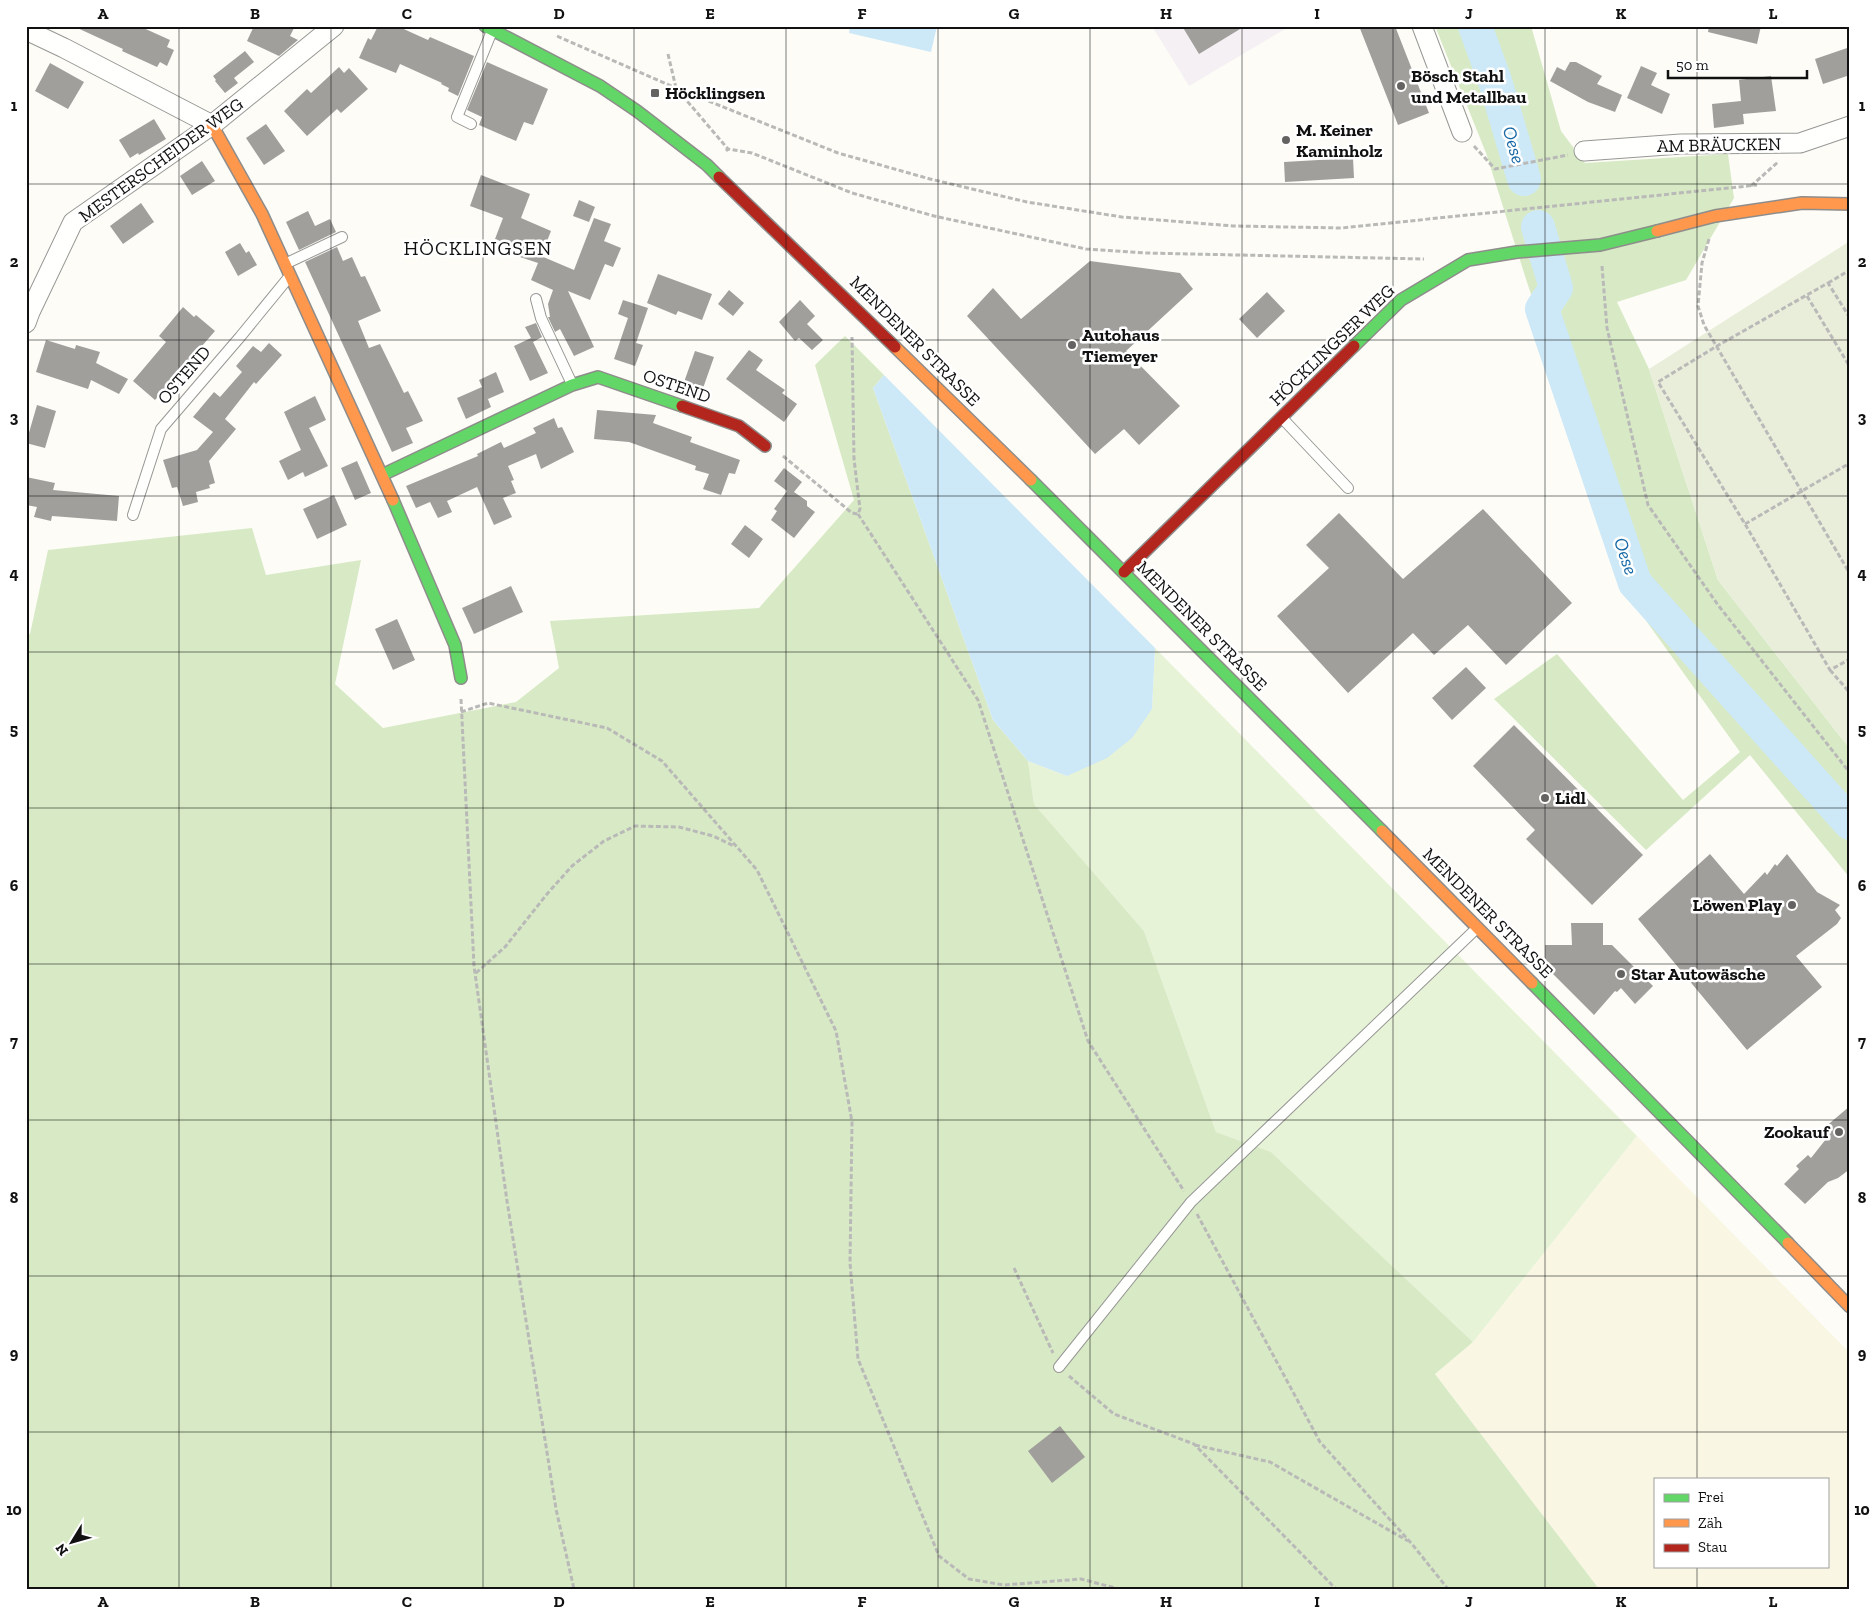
<svg xmlns="http://www.w3.org/2000/svg" width="1876" height="1615" viewBox="0 0 1876 1615" font-family="'Zilla Slab',serif">
  <rect width="100%" height="100%" fill="#fdfcf7"/>
  <!-- industrial -->
  <path fill="#f5f0f3" d="M1152,26H1290L1189,86Z"/>
  <!-- farmland -->
  <path fill="#f9f7e4" fill-rule="evenodd" d="M1637,1136L1850,1353V1589H1599L1435,1374L1473,1342ZM1655,1479H1827V1566H1655Z"/>
  <!-- green -->
  <path fill="#e7f3d7" d="M1155,648L1637,1136L1473,1342L1271,1152L1216,1132L1144,931L1034,804L1028,761L1067,776L1152,709Z"/>
  <!-- forest -->
  <path fill="#d8eac5" d="M1435,26H1531L1561,131L1585,163L1728,154L1734,198L1686,280L1617,302L1649,369L1718,580L1850,749V878L1750,755L1646,850L1494,699L1557,654L1683,800L1740,752L1632,601L1525,276L1486,153Z
    M845,336L884,375L873,388L993,720L1028,761L1034,804L1144,931L1216,1132L1271,1152L1473,1342L1435,1374L1599,1589H26V634H30L48,550L252,528L266,575L361,560L335,684L383,728L516,702L559,668L550,621L759,608L854,500L815,365Z"/>
  <!-- cemetery -->
  <path fill="#e9eedb" d="M1850,241V749L1718,580L1649,369Z"/>
  <!-- water -->
  <path fill="#cde8f7" d="M850,26H937L931,52L849,33Z
    M884,375L1155,648L1152,709L1132,738L1107,758L1067,776L1028,761L993,720L873,388Z"/>
  <g fill="none" stroke-linecap="round" stroke-linejoin="round">
    <!-- river -->
    <path stroke="#cde8f7" stroke-width="34" d="M1475,26L1495,81L1524,179
      M1538,227L1556,288L1542,309L1635,583L1850,823"/>
  </g>
  <!-- building -->
  <path fill="#a19f9c" d="M73,26H139L170,40L167,47L174,50L167,66L160,62L157,67L122,51L123,49Z
    M254,26H295L290,36L298,40L279,56L247,41Z
    M378,26H397L428,40L430,37L474,56L458,96L448,91L449,88L441,84L442,83L400,64L396,73L359,58L368,38L371,40Z
    M1182,26H1245L1199,54Z
    M1359,26H1395L1429,113L1398,125Z
    M1709,26H1761L1757,44L1708,32Z
    M1850,47V75L1823,84L1815,59Z
    M245,51L254,62L234,78L238,83L225,93L215,81L216,80L213,76Z
    M487,62L548,89L533,125L524,122L516,141L479,125L482,117L467,110Z
    M1570,62H1576L1602,76L1597,84L1622,95L1615,112L1588,102L1550,81L1557,67L1565,71Z
    M50,63L84,82L68,109L35,91Z
    M1641,66L1657,73L1651,85L1670,94L1662,114L1627,98Z
    M339,67L344,73L349,68L368,89L341,113L337,109L307,136L284,111L307,89L311,93Z
    M1771,76L1776,111L1743,114L1744,124L1714,128L1712,104L1741,101L1739,80Z
    M154,119L166,139L139,155L138,153L130,158L119,140Z
    M266,124L285,151L264,165L246,138Z
    M1353,158L1354,178L1285,182L1284,162Z
    M202,161L215,181L192,195L180,176Z
    M481,175L530,194L521,218L551,231L541,256L574,270L594,218L611,224L604,241L621,248L613,267L605,264L590,300L568,291L594,347L574,356L560,329L555,332L548,317H550L548,304L553,290L531,280L538,263L517,256L519,249L495,239L503,218L470,206Z
    M579,200L595,207L589,222L573,216Z
    M141,203L154,222L123,244L110,226Z
    M308,211L315,226L330,219L336,232L299,250L286,222Z
    M240,243L246,253L249,251L257,265L238,276L225,252Z
    M337,247L343,261L352,257L361,277L365,276L381,311L358,321L369,348L380,344L404,393L408,391L423,421L406,428L413,443L392,452L306,264L305,262Z
    M1090,261L1180,273L1193,289L1126,351L1180,406L1139,445L1124,429L1095,454L967,316L993,288L1021,319Z
    M658,274L712,294L702,320L678,311L676,315L647,303Z
    M729,290L744,303L733,316L718,304Z
    M1267,292L1285,311L1257,338L1239,319Z
    M623,300L648,308L636,343L643,345L635,366L614,359L628,318L618,314Z
    M800,300L815,316L807,324L823,340L812,350L799,338L795,341L779,322Z
    M183,307L194,317L196,315L215,331L155,400L133,381L166,342L159,336Z
    M536,323L542,337L533,342L548,373L530,381L514,346L531,338L525,327Z
    M46,340L75,349L76,345L100,352L96,363L128,379L119,394L91,380L88,389L36,372Z
    M269,343L282,355L256,384L254,382L225,419L236,429L209,461L215,483L209,485L210,488L196,492L198,502L183,506L177,487L172,488L163,460L197,450L213,432L193,417L214,392L220,397L242,372L236,366L253,346L261,352Z
    M749,350L763,360L756,370L785,390L782,393L797,404L784,422L726,379Z
    M695,351L714,357L702,391L683,385Z
    M496,372L504,392L488,399L486,394L491,407L466,419L457,398L482,387L479,380Z
    M315,396L326,420L309,428L328,466L305,477L303,472L288,480L279,461L301,450L284,412Z
    M37,405L56,411L45,448L26,443Z
    M597,410L656,415L653,423L692,437L690,442L740,460L735,474L729,473L721,495L703,489L709,474L695,470L696,466L629,442L594,439Z
    M554,418L558,428L562,427L574,452L541,469L536,454L508,466L514,480L511,481L516,493L503,498L512,517L494,525L477,487L447,501L452,512L438,518L430,502L416,508L406,486L478,456L477,454L501,442L504,448L536,433L533,428Z
    M357,461L371,493L355,500L341,468Z
    M784,468L802,482L794,492L807,501V506L815,512L794,538L771,520L777,511L774,509L787,491L774,481Z
    M26,477L55,483L53,490L119,496L117,521L52,516L51,521L34,517L37,507L26,505Z
    M334,495L347,525L317,539L303,509Z
    M1483,509L1572,603L1506,665L1468,625L1434,655L1413,633L1348,693L1277,616L1329,568L1306,545L1339,513L1403,579Z
    M745,525L763,539L749,558L731,544Z
    M511,586L523,612L474,634L462,608Z
    M397,619L415,660L393,670L375,629Z
    M1466,667L1486,688L1452,720L1432,698Z
    M1514,725L1643,855L1592,905L1526,839L1535,830L1473,766Z
    M1710,854L1744,894L1765,872L1767,875L1775,864L1777,866L1787,854L1817,892L1840,905L1835,910L1841,918L1837,924L1796,956L1822,987L1747,1050L1638,919Z
    M1571,923H1603V945H1612L1653,986L1635,1004L1621,988L1617,992L1615,991L1594,1015L1545,966V945H1572Z
    M1850,1106V1169L1838,1178L1828,1182L1805,1204L1784,1184L1799,1169L1796,1166L1808,1155L1811,1158L1830,1134L1824,1128Z
    M1060,1426L1085,1457L1052,1483L1028,1451Z"/>
  <g fill="none" stroke-linecap="round" stroke-linejoin="round">
    <defs>
      <path id="lane" d="M471,124L457,117L492,31
        M287,263L342,237
        M536,299L541,318L572,384
        M1282,418L1348,488
        M133,515L161,429L240,337L289,277
        M1059,1367L1191,1202L1476,929"/>
      <path id="street" d="M1422,26L1462,132
        M26,30L64,48L212,125
        M1584,151L1681,144L1800,143L1850,126
        M26,323L30,312L73,222L212,125L334,26"/>
      <path id="fast" d="M485,26L600,86L637,111L707,165L719,177
        M1354,346L1401,300L1468,260L1517,252L1600,245L1657,231
        M382,475L572,385L598,377L682,406
        M1031,480L1382,831
        M393,500L455,645L461,678
        M1532,983L1788,1243"/>
      <path id="slow" d="M212,125L262,214L393,500
        M1657,231L1715,216L1802,203L1850,204
        M895,347L1031,480
        M1382,831L1532,983
        M1788,1243L1850,1307"/>
      <path id="jam" d="M719,177L895,347
        M682,406L739,426L765,446
        M1124,572L1354,346"/>
    </defs>
    <!-- lane casing -->
    <use href="#lane" stroke="#979795" stroke-width="12"/>
    <!-- street casing -->
    <use href="#street" stroke="#979795" stroke-width="21"/>
    <!-- fast casing -->
    <use href="#fast" stroke="#8e8d8b" stroke-width="14"/>
    <!-- slow casing -->
    <use href="#slow" stroke="#8e8d8b" stroke-width="14"/>
    <!-- jam casing -->
    <use href="#jam" stroke="#8e8d8b" stroke-width="14"/>
    <!-- path -->
    <path stroke="#b9b9b8" stroke-width="3" stroke-dasharray="5 2.5" stroke-linecap="butt" d="M557,36L676,88L838,153L930,179L1027,202L1122,217L1233,226L1342,228L1757,185
      M668,54L676,88L728,149
      M1474,146L1495,169L1568,155
      M726,151L728,149L752,153L852,193L934,216L1086,249L1145,253L1424,259
      M1751,186L1778,162
      M1709,239L1702,263L1698,306L1704,325L1850,574
      M1602,266L1607,328L1648,505L1718,605L1850,773
      M1828,283L1850,270
      M1807,296L1850,367
      M1850,318L1828,283L1717,346L1658,382L1745,524L1830,670L1850,659
      M783,456L852,513L858,514L860,509L854,459L852,337
      M858,514L978,700L1088,1041L1184,1191
      M1745,524L1850,463
      M1830,670L1850,693
      M461,699L474,966L507,1201L556,1509L574,1589
      M461,712L488,703L607,728L662,761L757,870L836,1031L852,1122L850,1263L858,1359L939,1556L969,1579L1004,1585L1081,1579L1119,1589
      M476,973L505,947L547,894L572,866L604,841L635,826L679,827L713,836L734,846
      M1197,1214L1320,1442L1412,1544L1448,1589
      M1014,1268L1053,1353
      M1069,1376L1114,1414L1194,1444L1336,1589
      M1195,1445L1270,1462L1408,1541"/>
    <!-- lane -->
    <use href="#lane" stroke="#fffffe" stroke-width="10"/>
    <!-- street -->
    <use href="#street" stroke="#fffffe" stroke-width="19"/>
    <!-- fast -->
    <use href="#fast" stroke="#63d668" stroke-width="11"/>
    <!-- slow -->
    <use href="#slow" stroke="#ff974d" stroke-width="11"/>
    <!-- jam -->
    <use href="#jam" stroke="#b3261e" stroke-width="11"/>
  </g>
  <!-- grid -->
  <path fill="none" stroke="#111" stroke-width="1" stroke-opacity="0.55" d="M179,26V1589M331,26V1589M483,26V1589M634,26V1589M786,26V1589M938,26V1589M1090,26V1589M1242,26V1589M1393,26V1589M1545,26V1589M1697,26V1479M26,184H1850M26,340H1850M26,496H1850M26,652H1850M26,808H1850M26,964H1850M26,1120H1850M26,1276H1850M26,1432H1850M1697,1566V1589"/>
  <!-- markers -->
  <g fill="#646362" stroke="#fff" stroke-width="2">
    <circle cx="1401" cy="86" r="5"/>
    <rect x="650" y="88" width="10" height="10" rx="2.5"/>
    <circle cx="1286" cy="140" r="5"/>
    <circle cx="1072" cy="345" r="5"/>
    <circle cx="1545" cy="798" r="5"/>
    <circle cx="1792" cy="905" r="5"/>
    <circle cx="1621" cy="974" r="5"/>
    <circle cx="1839" cy="1132" r="5"/>
  </g>
  <g text-anchor="middle" dominant-baseline="central" stroke-width="5" stroke-linejoin="round" paint-order="stroke">
    <!-- poi labels -->
    <g font-size="18" font-weight="bold" fill="#111" stroke="#fff" text-anchor="start">
      <text x="1411" y="76">Bösch Stahl<tspan x="1411" dy="21">und Metallbau</tspan></text>
      <text x="665" y="93">Höcklingsen</text>
      <text x="1296" y="130">M. Keiner<tspan x="1296" dy="21">Kaminholz</tspan></text>
      <text x="1082" y="335">Autohaus<tspan x="1082" dy="21">Tiemeyer</tspan></text>
      <text x="1555" y="798">Lidl</text>
      <text x="1782" y="905" text-anchor="end">Löwen Play</text>
      <text x="1631" y="974">Star Autowäsche</text>
      <text x="1829" y="1132" text-anchor="end">Zookauf</text>
    </g>
    <!-- street labels -->
    <g font-size="18" fill="#111" stroke="#fff">
      <text transform="translate(1719 145) rotate(-1)">AM BRÄUCKEN</text>
      <text transform="translate(161 160) rotate(-36)">MESTERSCHEIDER WEG</text>
      <text transform="translate(915 341) rotate(45)">MENDENER STRASSE</text>
      <text transform="translate(1332 345) rotate(-44)">HÖCKLINGSER WEG</text>
      <text transform="translate(184 375) rotate(-49)">OSTEND</text>
      <text transform="translate(677 386) rotate(19)">OSTEND</text>
      <text transform="translate(1202 626) rotate(45)">MENDENER STRASSE</text>
      <text transform="translate(1488 913) rotate(45)">MENDENER STRASSE</text>
    </g>
    <!-- water labels -->
    <g font-size="19" font-style="italic" fill="#1768a6" stroke="#fff">
      <text transform="translate(1514 145) rotate(74)">Oese</text>
      <text transform="translate(1626 556) rotate(71)">Oese</text>
    </g>
    <!-- quarter labels -->
    <g font-size="20" letter-spacing="1" fill="#111" stroke="#fff">
      <text x="478" y="248">HÖCKLINGSEN</text>
    </g>
  </g>
  <!-- border -->
  <rect width="1876" height="1615" fill="none" stroke="#ffffff" stroke-width="55"/>
  <!-- legend -->
  <rect x="1654" y="1478" width="175" height="90" fill="#ffffff" stroke="#a0a0a0"/>
  <rect x="1664" y="1494" width="25" height="8" fill="#63d668" stroke="#a0a0a0"/>
  <text x="1698" y="1502" font-size="15" fill="#111111">Frei</text>
  <rect x="1664" y="1519" width="25" height="8" fill="#ff974d" stroke="#a0a0a0"/>
  <text x="1698" y="1528" font-size="15" fill="#111111">Zäh</text>
  <rect x="1664" y="1544" width="25" height="8" fill="#b3261e" stroke="#a0a0a0"/>
  <text x="1698" y="1552" font-size="15" fill="#111111">Stau</text>
  <!-- north arrow -->
  <g transform="translate(72 1542) rotate(233)" stroke="#ffffff" stroke-width="4" paint-order="stroke">
  <path d="M0-4L9 19L0 12L-9 19Z" fill="#111111"/>
  <text y="-8" font-size="14" font-weight="bold" text-anchor="middle" fill="#111111">N</text>
  </g>
  <!-- scale -->
  <path d="M1668 70v8h139v-8" fill="none" stroke="#111111" stroke-width="2.5"/>
  <text x="1676" y="70" font-size="15" fill="#111111" stroke="#ffffff" stroke-width="4" paint-order="stroke">50 m</text>
  <rect x="28" y="28" width="1820" height="1560" fill="none" stroke="#111" stroke-width="2"/>
  <g font-size="16" text-anchor="middle" font-weight="bold" fill="#111">
    <text x="103" y="19">A</text>
    <text x="255" y="19">B</text>
    <text x="407" y="19">C</text>
    <text x="559" y="19">D</text>
    <text x="710" y="19">E</text>
    <text x="862" y="19">F</text>
    <text x="1014" y="19">G</text>
    <text x="1166" y="19">H</text>
    <text x="1317" y="19">I</text>
    <text x="1469" y="19">J</text>
    <text x="1621" y="19">K</text>
    <text x="1773" y="19">L</text>
    <text x="14" y="111">1</text>
    <text x="1862" y="111">1</text>
    <text x="14" y="267">2</text>
    <text x="1862" y="267">2</text>
    <text x="14" y="423">3</text>
    <text x="1862" y="423">3</text>
    <text x="14" y="579">4</text>
    <text x="1862" y="579">4</text>
    <text x="14" y="735">5</text>
    <text x="1862" y="735">5</text>
    <text x="14" y="891">6</text>
    <text x="1862" y="891">6</text>
    <text x="14" y="1047">7</text>
    <text x="1862" y="1047">7</text>
    <text x="14" y="1203">8</text>
    <text x="1862" y="1203">8</text>
    <text x="14" y="1359">9</text>
    <text x="1862" y="1359">9</text>
    <text x="14" y="1515">10</text>
    <text x="1862" y="1515">10</text>
    <text x="103" y="1607">A</text>
    <text x="255" y="1607">B</text>
    <text x="407" y="1607">C</text>
    <text x="559" y="1607">D</text>
    <text x="710" y="1607">E</text>
    <text x="862" y="1607">F</text>
    <text x="1014" y="1607">G</text>
    <text x="1166" y="1607">H</text>
    <text x="1317" y="1607">I</text>
    <text x="1469" y="1607">J</text>
    <text x="1621" y="1607">K</text>
    <text x="1773" y="1607">L</text>
  </g>
</svg>
